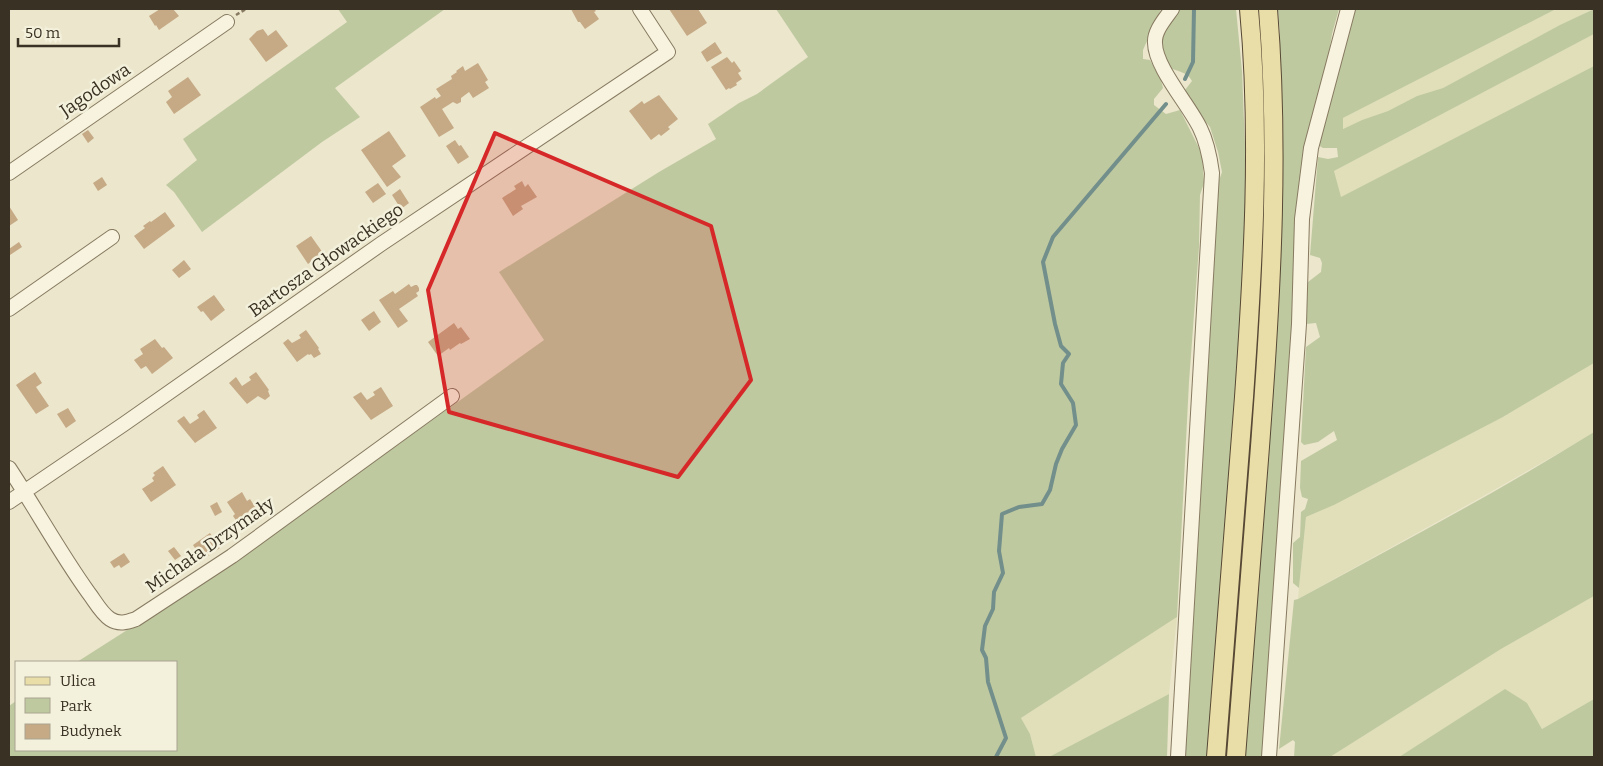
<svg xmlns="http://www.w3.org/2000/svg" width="1603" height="766" viewBox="0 0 1603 766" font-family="Bitter,serif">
  <rect width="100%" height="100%" fill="#ebe6cc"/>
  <!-- farmland -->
  <path fill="#e0dfba" d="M1556,9H1593L1443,88L1417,96L1388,111L1362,120L1343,129V118Z
    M1594,34V66L1340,198L1334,171Z
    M1594,363V432L1566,449L1471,503L1298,599L1306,517L1334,505L1503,417Z
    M1594,596V699L1542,729L1527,703L1505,690L1399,757H1330L1501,649Z
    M1177,617L1169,694L1049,757H1036L1030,734L1021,718Z"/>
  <!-- green -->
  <path fill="#bfc9a0" d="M338,9H445L335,88L360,117L322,142L202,232L174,192L166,185L197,160L183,139L347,22Z
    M776,9H1161L1143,50V59L1150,60L1161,80L1163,88L1154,99V105L1166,114L1180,110L1202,154L1204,183L1200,195L1199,247L1189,382L1177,617L1021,718L1030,734L1036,757H9V706L16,701V750H176V662H77L240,558L544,340L499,272L659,172L716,139L708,124L739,103L757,94L808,57Z
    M1178,9H1236L1242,71L1246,171L1244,265L1239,357L1208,757H1181L1217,186L1222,172L1218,152L1210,127L1188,101L1191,97L1188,96L1185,90L1192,81C1187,71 1177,72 1169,67C1156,37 1162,36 1178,9Z
    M1278,9H1339L1332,34L1327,66L1302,206L1262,757H1244L1280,246L1282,96L1279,38L1280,34Z
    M1355,9H1556L1343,118V129L1362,120L1388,111L1417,96L1443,88L1560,25L1594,9V34L1334,171L1341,197L1594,66V363L1503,417L1334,505L1306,517L1299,588L1293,583V543L1300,537L1301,512L1305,509L1308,499L1302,497L1300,488L1301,461L1337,440L1334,431L1318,442L1304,445L1301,442L1306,347L1320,337L1316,323L1306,324L1308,282L1321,272L1322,263L1320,258L1310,255L1318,157L1328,159L1338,157L1337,148H1323L1318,145L1328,101Z
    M1594,432V596L1501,649L1330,757H1294L1295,742L1293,740L1279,749L1294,600L1298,599C1397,545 1498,492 1594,432Z
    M1505,689L1527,703L1542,729L1594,699V757H1399Z
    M1169,694L1167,757H1049Z"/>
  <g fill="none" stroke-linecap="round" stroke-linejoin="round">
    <!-- stream -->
    <path stroke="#728f8b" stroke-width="4" d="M1185,79L1193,62L1194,9
      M996,757L1006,738L988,682L986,658L982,650L985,626L993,609L994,592L1003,573L999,551L1002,514L1019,507L1042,504L1050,490L1056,464L1062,449L1076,425L1073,403L1061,384L1063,363L1069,354L1061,346L1055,324L1043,262L1053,237L1166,104"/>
  </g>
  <!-- building -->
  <path fill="#c6a985" d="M160,9H173L179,16L159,30L156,25L155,26L149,16Z
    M571,9H594L596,11L594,12L599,19L585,29L580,22H578Z
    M669,9H698L707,23L687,36Z
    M263,29L268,36L276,30L288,46L266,62L249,39L257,31Z
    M715,42L722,53L707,62L701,52Z
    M727,57L732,63L734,61L741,71L738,73L742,79L736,83L737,85L730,89L729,88L726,90L711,67Z
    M478,63L488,80L485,82L489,88L473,98L469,92L461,98V102L457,104L453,102L442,109L454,128L439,137L420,107L435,97L436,99L441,96L436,89L452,79L451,76L457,72L456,71L463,66L465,71Z
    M188,77L201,95L174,114L166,102L172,97L168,91Z
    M659,95L678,119L668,127L670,129L661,136L659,134L651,140L629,111L642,101L644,104Z
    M88,130L94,138L88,143L82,134Z
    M389,131L406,156L392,166L401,177L387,187L361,150Z
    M455,140L459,146L461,145L469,157L458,164L446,146Z
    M102,177L107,185L98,191L93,183Z
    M522,181L525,187L528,184L537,197L521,206L523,209L513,216L502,198L516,189L514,186Z
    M378,183L386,194L373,203L365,192Z
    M400,189L409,203L401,209L392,195Z
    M9,206L18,220L9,226Z
    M165,212L175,226L144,249L134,236L145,228L143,226L150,221L151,222Z
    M311,236L323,253L318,257L316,261L313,260L308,264L296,246Z
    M19,242L22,247L10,255L9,249Z
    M184,260L191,269L179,278L172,270Z
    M409,284L411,287L415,285H417L419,288V291L416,293L418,296L399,309L408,321L398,328L379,300L393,291L395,294Z
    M214,295L225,310L211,321L203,311L201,312L197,307Z
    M374,311L381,322L369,331L361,320Z
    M454,323L458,329L461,327L470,339L461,344L460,343L450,350L449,348L438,356L428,342Z
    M306,330L319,348L318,349L321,354L314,358L311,354L309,355L308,354L297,362L283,343L288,339L292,343L301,338L299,335Z
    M155,339L162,348L164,347L173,358L152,374L146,366L141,369L134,360L143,354L140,349Z
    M35,372L42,383L36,387L49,406L36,414L16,385Z
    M256,372L269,390L268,391L270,396L265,400L258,396L247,404L229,383L236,377L242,386L251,380L249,377Z
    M381,387L393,406L371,420L353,397L361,392L367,400L375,395L373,392Z
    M68,408L76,421L66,428L57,414Z
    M204,410L217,428L195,443L177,421L184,416L190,424L199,418L197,415Z
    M163,466L176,485L151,502L142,489L154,481L152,478L155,475L153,473Z
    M242,492L247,501L250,499L257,510L238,523L233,516L235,514L227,502Z
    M217,502L222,512L215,516L210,506Z
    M210,533L220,548L201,561L197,555L199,554L193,545Z
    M174,547L181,556L175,560L168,551Z
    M124,553L130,562L121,568L119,565L114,568L110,562Z"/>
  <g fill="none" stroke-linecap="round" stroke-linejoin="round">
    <defs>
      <path id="minor" d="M1172,9C1165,19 1154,31 1155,43C1155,67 1189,105 1200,128C1207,142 1210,158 1212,173L1178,757
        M9,173L227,22
        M9,309L112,237
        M9,468C36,509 60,553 88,592C95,601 101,613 110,619C119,625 127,622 136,619L232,556L452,396
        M9,502L124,424L381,244L668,52L640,9
        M1269,757L1299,324L1302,219L1311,148L1348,9"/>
      <path id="major" d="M1216,757C1225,637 1235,517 1244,397C1253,268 1261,137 1249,9
        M1236,757C1245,645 1254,532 1262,419C1272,282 1279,146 1268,9"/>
    </defs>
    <!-- minor casing -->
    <use href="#minor" stroke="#877a61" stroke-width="16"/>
    <!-- major casing -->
    <use href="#major" stroke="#564834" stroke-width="20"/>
    <!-- path -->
    <path stroke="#877a61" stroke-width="2.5" stroke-dasharray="4 2.5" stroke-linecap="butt" d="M236,15L246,9"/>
    <!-- minor -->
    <use href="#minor" stroke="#f7f3de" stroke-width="14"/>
    <!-- major -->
    <use href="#major" stroke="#eadea8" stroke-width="18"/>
  </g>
  <!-- marked area -->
  <path fill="#d62828" fill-opacity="0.2" stroke="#d62828" stroke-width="4" stroke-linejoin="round" d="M495,133L711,226L751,380L678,477L449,412L428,290Z"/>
  <g text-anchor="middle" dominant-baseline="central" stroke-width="5" stroke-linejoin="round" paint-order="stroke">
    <!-- street labels -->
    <g font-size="18" fill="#393123" stroke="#f3f0db">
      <text transform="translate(95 90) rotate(-34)">Jagodowa</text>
      <text transform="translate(326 260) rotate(-35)">Bartosza Głowackiego</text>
      <text transform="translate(210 545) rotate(-35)">Michała Drzymały</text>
    </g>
  </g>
  <!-- border -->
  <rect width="1603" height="766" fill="none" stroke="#393123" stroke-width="20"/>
  <!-- legend -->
  <rect x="15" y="661" width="162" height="90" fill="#f3f0db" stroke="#a9a491"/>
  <rect x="25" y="677" width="25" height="8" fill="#eadea8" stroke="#a9a491"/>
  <text x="60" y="686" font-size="15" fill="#393123">Ulica</text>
  <rect x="25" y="698" width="25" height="15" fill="#bfc9a0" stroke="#a9a491"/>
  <text x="60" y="711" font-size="15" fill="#393123">Park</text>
  <rect x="25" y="724" width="25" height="15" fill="#c6a985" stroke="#a9a491"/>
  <text x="60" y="736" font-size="15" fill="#393123">Budynek</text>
  <!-- scale -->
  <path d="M18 38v8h101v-8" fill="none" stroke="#393123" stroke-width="2.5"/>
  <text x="25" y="38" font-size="15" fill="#393123" stroke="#f3f0db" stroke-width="4" paint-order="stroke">50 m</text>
</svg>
